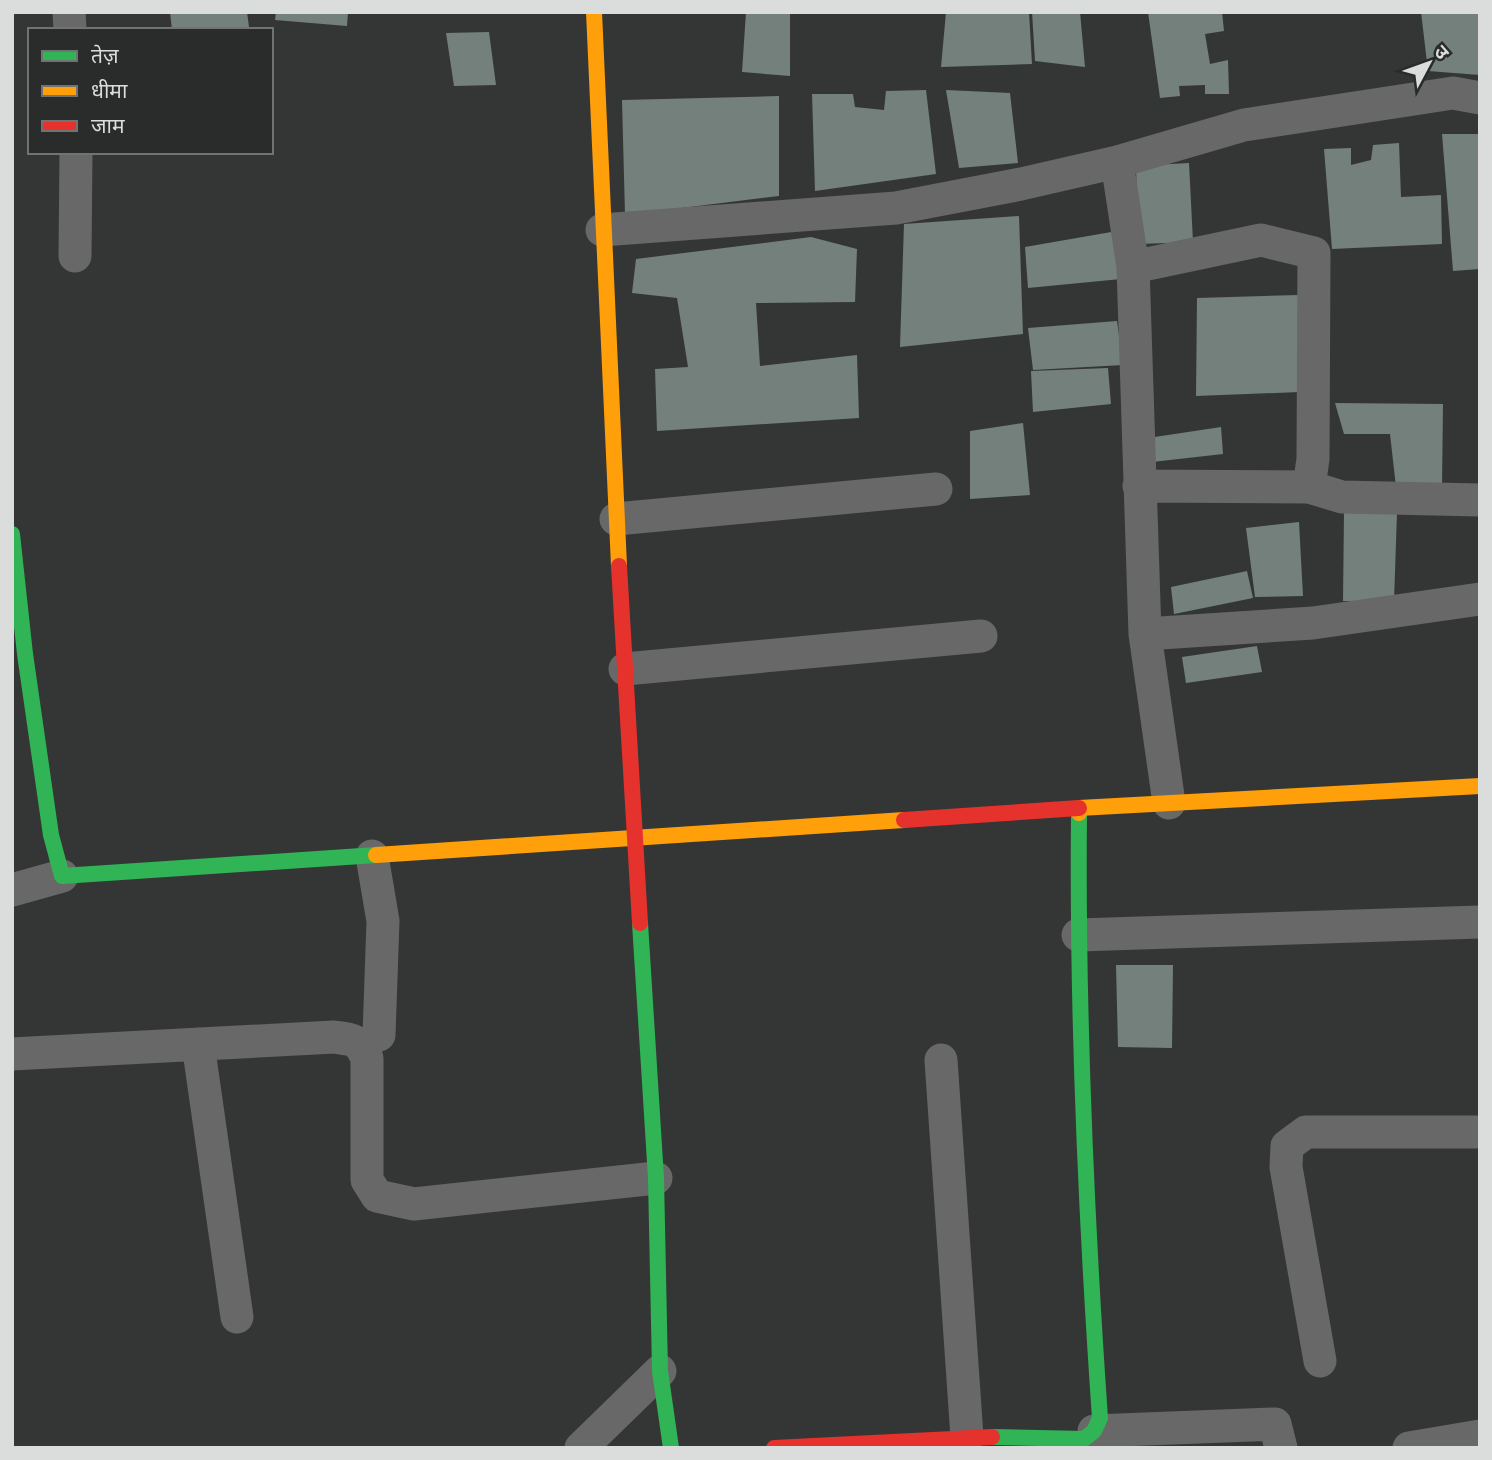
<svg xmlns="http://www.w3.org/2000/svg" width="1492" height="1460" viewBox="0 0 1492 1460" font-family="Rubik,'Noto Sans Devanagari',sans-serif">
  <rect width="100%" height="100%" fill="#343635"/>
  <!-- building -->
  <path fill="#74807b" d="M170,12H247L249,27L172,30Z
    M276,12H348L347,26L275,20Z
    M746,12H790V76L742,72Z
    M946,12H1029L1032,64L941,67Z
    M1032,12H1080L1085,67L1035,61Z
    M1148,12H1222L1224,31L1205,34L1210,64L1228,60L1229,94H1205V85L1179,86L1180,96L1160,98Z
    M1421,12H1480V75L1428,71Z
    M489,32L496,85L454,86L446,33Z
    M926,90L936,174L815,191L812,94H853L855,107L884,110L886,91Z
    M946,90L1010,93L1018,163L959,168Z
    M779,96V196L625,215L622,100Z
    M1442,134H1480V269L1453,271Z
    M1399,143L1401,197L1441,195L1442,244L1332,249L1324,149L1351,148V165L1371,160L1373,145Z
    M1189,163L1193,242L1138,244L1136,166Z
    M1019,216L1023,334L900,347L904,224Z
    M1117,231L1121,279L1028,288L1025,247Z
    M811,237L857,249L855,302L756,303L760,366L857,355L859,418L657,431L655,369L688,367L677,298L632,293L636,259Z
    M1299,295V392L1196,396L1197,298Z
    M1117,321L1123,365L1033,370L1028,328Z
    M1108,368L1111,404L1033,412L1031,371Z
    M1335,403L1443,404L1442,487H1396L1390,434H1344Z
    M1023,423L1030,495L970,499V431Z
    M1221,427L1223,454L1152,462L1148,438Z
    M1344,512L1397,513L1394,601H1343Z
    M1299,522L1303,596L1255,597L1246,528Z
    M1247,571L1253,598L1174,614L1171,587Z
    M1257,646L1262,672L1186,683L1182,657Z
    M1116,965H1173L1172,1048L1118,1047Z"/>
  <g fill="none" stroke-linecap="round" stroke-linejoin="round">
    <!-- street -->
    <path stroke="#686868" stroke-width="33" d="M69,12L70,30
      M1117,162L1133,267L1145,634L1169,803
      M602,230L896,208L1021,184L1117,162L1244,125L1453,93L1480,98
      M75,256L76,152
      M1133,267L1261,240L1314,253L1313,459L1309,487L1342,497L1480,500
      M1139,486L1309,487
      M616,519L936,489
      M1145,634L1313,623L1480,599
      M625,669L981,636
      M372,856L383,921L379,1035
      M12,890L62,876
      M1078,935L1480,922
      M198,1044L237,1317
      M12,1054L334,1037C355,1040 358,1039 367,1058V1180L377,1196L414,1204L656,1178
      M941,1060L967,1437
      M1320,1361L1286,1167L1287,1146L1306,1132H1480
      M1094,1431L1275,1424L1281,1448
      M581,1448L660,1371
      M1409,1448L1480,1436"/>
    <!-- fast -->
    <path stroke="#30b455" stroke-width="16" d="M12,534L25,654L51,835L62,876L376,855
      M640,923L656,1178L660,1371L671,1448
      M992,1437L1084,1439L1094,1431L1100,1418C1086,1217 1077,1014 1079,813"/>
    <!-- slow -->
    <path stroke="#ff9f0a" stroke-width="16" d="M594,12L619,566
      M1079,813V808L1480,786
      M376,855L904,820"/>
    <!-- jam -->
    <path stroke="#e5322d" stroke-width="16" d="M619,566L640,923
      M904,820L1079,808
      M774,1448L992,1437"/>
  </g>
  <!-- border -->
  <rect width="1492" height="1460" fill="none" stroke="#dbdddc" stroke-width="28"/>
  <!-- legend -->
  <rect x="28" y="28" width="245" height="126" fill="#292c2b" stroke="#707372" stroke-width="2"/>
  <rect x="42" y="51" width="35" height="10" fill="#30b455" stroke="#707372" stroke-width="2"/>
  <text x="91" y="63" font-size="21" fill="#dbdddc">तेज़</text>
  <rect x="42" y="86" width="35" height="10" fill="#ff9f0a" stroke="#707372" stroke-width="2"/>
  <text x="91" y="98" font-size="21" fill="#dbdddc">धीमा</text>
  <rect x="42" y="121" width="35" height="10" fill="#e5322d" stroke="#707372" stroke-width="2"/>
  <text x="91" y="133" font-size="21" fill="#dbdddc">जाम</text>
  <!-- north arrow -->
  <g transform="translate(1429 63) rotate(49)" stroke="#292c2b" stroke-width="5" paint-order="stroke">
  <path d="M0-5L12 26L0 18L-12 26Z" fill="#dbdddc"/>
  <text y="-10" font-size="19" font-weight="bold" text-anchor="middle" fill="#dbdddc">उ</text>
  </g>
</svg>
